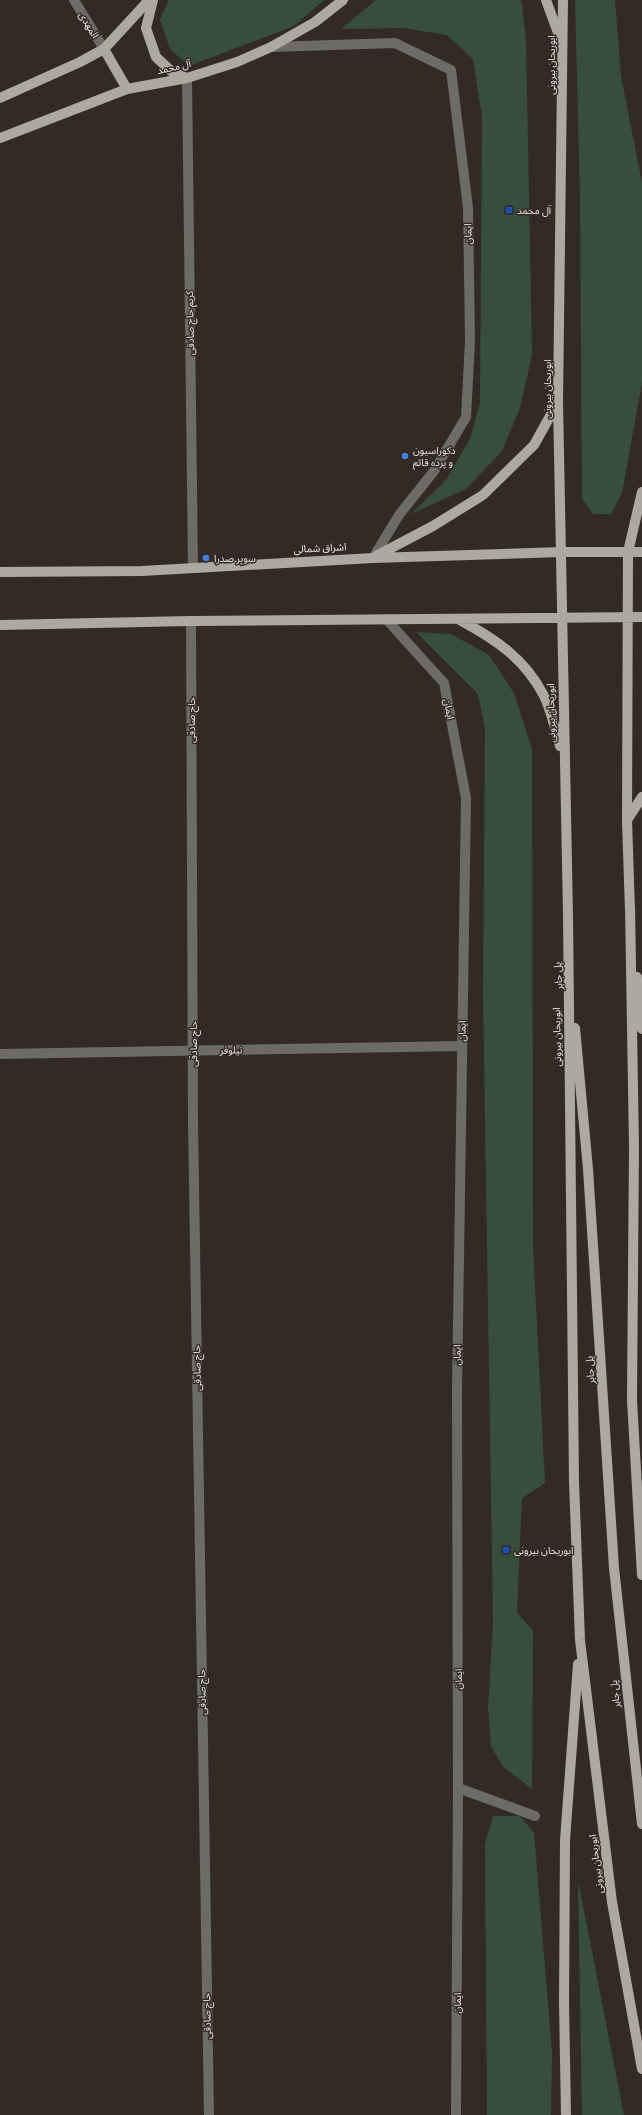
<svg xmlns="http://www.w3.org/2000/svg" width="642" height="2115" viewBox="0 0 642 2115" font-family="'Titillium Web','Noto Sans Arabic',sans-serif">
  <rect width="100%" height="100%" fill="#332a26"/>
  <!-- green -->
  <path fill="#374f3a" d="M169,0H324L294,26L189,66L170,49L160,19Z
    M376,0H521L526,39L532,355L520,408L502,451L466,489L411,514L446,480L470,439L480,403L482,117L473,59L447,35L403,28L341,29Z
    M575,0H615L621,76L642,183V382L622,493L611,514H593L582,498L580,196Z
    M416,632L451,634L489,655L514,693L532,749L533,1245L545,1483L522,1498L517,1613L533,1630L532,1789L503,1767L491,1746L488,1709L493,1622L483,993L485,729L478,694Z
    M493,1816H520L534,1833L552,2052L551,2115H487L485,1844Z
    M578,1880L624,2115H582Z"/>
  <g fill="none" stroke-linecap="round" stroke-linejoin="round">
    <!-- minor -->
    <path stroke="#6c6b67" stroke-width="10" d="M74,0L104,49
      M271,47L395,43L451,70L468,208L470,341L466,417L434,471L399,515L373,558
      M187,78L193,568
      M386,619L444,683L466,798L457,1390L458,1788L456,2115
      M191,621L193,1122L209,2115
      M0,1054L462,1046
      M458,1788L535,1816"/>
    <!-- major -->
    <path stroke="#aca9a1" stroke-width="10" d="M153,0L146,28L156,57L171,71L187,78
      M546,0L561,41
      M563,0L558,402L568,915L574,1482L580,1640L612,1902L642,2069
      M104,49L127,89
      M0,98L80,62L104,49L149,0
      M0,138L127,89L187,78L237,62L271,47L315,22L343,0
      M376,556L433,526L483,495L534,445L558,402
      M0,572L142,571L373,558L562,552H642
      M460,620C495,639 524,658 543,694C551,709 555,729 560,746
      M0,625L191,621L642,617
      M627,820L642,797
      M630,906L634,1147L632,1400L642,1575
      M630,911L627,820L628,552L642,492
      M637,977L642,1029
      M575,1028L588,1169L614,1568L642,1824
      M566,2115L564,2003L565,1840L578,1664"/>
  </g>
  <!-- markers -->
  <g fill="#1a4fb4" stroke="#332a26" stroke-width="1.5">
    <rect x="505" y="206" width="8" height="8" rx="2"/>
    <rect x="502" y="1546" width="8" height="8" rx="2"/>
  </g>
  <g fill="#3f7fe0" stroke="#332a26" stroke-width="1.5">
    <circle cx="405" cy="456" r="4"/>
    <circle cx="206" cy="558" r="4"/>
  </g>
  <g text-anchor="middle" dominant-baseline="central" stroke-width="3" stroke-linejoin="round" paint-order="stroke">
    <!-- street labels -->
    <g font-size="10" fill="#ede8e5" stroke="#332a26">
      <text transform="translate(89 25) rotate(59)">المهدی</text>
      <text transform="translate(551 65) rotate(-90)">ابوریحان بیرونی</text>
      <text transform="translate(174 67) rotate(-13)">آل محمد</text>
      <text transform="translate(468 234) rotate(-91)">ایمان</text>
      <text transform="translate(190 323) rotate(-91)">کریم حاج صادقی</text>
      <text transform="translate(547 389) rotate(-90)">ابوریحان بیرونی</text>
      <text transform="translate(320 548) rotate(-3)">اشراق شمالی</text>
      <text transform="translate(449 709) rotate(79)">ایمان</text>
      <text transform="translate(551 713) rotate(-91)">ابوریحان بیرونی</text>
      <text transform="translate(191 720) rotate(-90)">حاج صادقی</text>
      <text transform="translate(558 976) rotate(-94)">پل جابر</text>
      <text transform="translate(462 1031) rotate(-89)">ایمان</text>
      <text transform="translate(557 1037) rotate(-91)">ابوریحان بیرونی</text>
      <text transform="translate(193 1044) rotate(-90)">حاج صادقی</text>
      <text transform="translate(231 1050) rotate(-1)">نیلوفر</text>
      <text transform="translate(457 1355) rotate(-89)">ایمان</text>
      <text transform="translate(197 1368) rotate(-91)">حاج صادقی</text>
      <text transform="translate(590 1370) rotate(-94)">پل جابر</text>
      <text transform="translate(458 1679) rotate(-90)">ایمان</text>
      <text transform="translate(202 1692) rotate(-91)">حاج صادقی</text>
      <text transform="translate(615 1694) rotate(-96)">پل جابر</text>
      <text transform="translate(596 1864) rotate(-97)">ابوریحان بیرونی</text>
      <text transform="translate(457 2003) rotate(-90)">ایمان</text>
      <text transform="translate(207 2016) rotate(-91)">حاج صادقی</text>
    </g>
    <!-- poi labels -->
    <g font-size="10" fill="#ede8e5" stroke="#332a26" text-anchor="start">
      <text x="517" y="210">آل محمد</text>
      <text x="413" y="450">دکوراسیون<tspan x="413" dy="12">و پرده قائم</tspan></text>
      <text x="214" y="558">سوپر صدرا</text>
      <text x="514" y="1550">ابوریحان بیرونی</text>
    </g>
  </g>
</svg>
